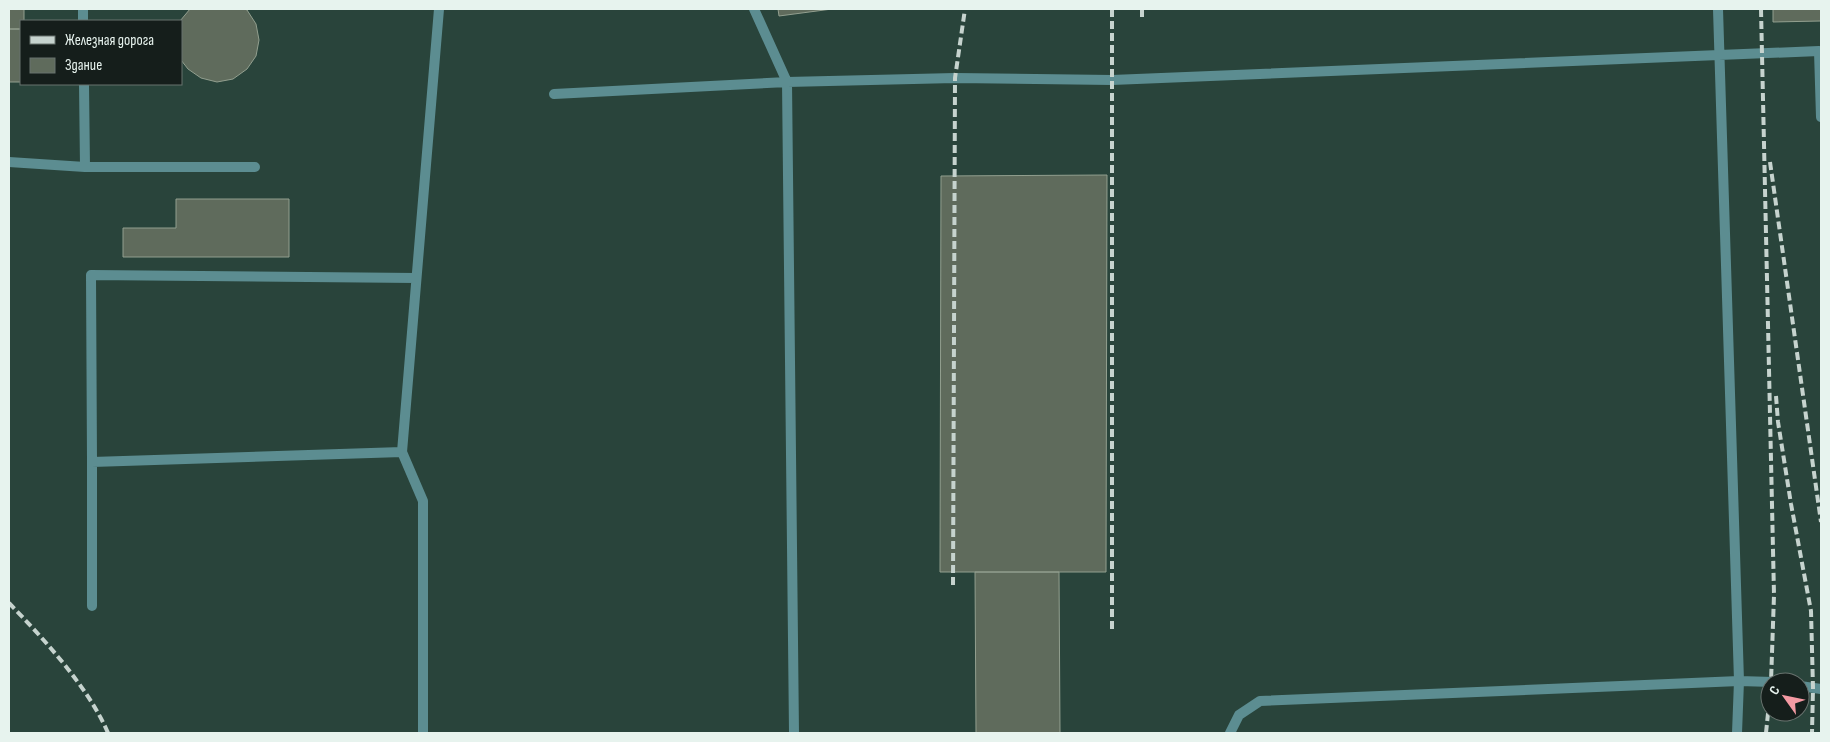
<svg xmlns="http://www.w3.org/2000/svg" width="1830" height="742" viewBox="0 0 1830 742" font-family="'Sofia Sans Condensed',sans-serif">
  <rect width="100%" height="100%" fill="#253932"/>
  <!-- built -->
  <path fill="#29443b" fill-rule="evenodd" d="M9,9H1821V733H9ZM21,21H181V84H21ZM1770,682H1800V712H1770Z"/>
  <!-- building -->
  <path fill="#5f6b5c" stroke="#929f8f" d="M9,9H24V21H21V29H9Z
    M190,9H245L247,10L256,24L259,40L256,56L247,69L233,79L217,82L201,78L188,69L181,60L180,21Z
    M778,9H832L779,16Z
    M1773,9H1821V21L1773,22Z
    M9,29H21V82H9Z
    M1107,175L1106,572H940L941,176Z
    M176,199H289V257H123V228H176Z
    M975,572H1059L1060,733H976Z"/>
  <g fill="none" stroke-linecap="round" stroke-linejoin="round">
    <!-- service -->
    <path stroke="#5c8d91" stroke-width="10" d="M83,9V21
      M754,9L787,82L794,733
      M1718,9L1739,681L1737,733
      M84,84L85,167H255
      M554,94L787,82L955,78L1112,80L1819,51L1821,117
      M9,162L85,167
      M92,462L91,275L416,278
      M92,606V462L402,452
      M1800,686L1821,689
      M423,733V501L402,452L439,9
      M1230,733L1239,715L1260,701L1621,686L1739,681L1773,682"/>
    <!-- rail -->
    <path stroke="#c6d3ce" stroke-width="4" stroke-dasharray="8 4" stroke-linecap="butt" d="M1112,9V631
      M1142,9V20
      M1761,9L1774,595L1771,682
      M1770,162L1821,522
      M1776,396L1778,422L1791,504L1811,611L1813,688L1812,733
      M953,585L955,78L965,9
      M9,603C43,638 89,688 108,733
      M1766,733L1770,694"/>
  </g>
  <!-- border -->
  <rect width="1830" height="742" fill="none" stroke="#e7f3ee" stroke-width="20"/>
  <!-- legend -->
  <rect x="20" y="20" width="162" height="65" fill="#151e1b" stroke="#69736f"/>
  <rect x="30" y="36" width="25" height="8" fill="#c6d3ce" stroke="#69736f"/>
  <text x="65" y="45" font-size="15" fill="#e7f3ee">Железная дорога</text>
  <rect x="30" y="58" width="25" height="15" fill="#5f6b5c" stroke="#69736f"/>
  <text x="65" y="70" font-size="15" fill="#e7f3ee">Здание</text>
  <!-- north arrow -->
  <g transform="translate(1785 697) rotate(303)"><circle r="24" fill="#151e1b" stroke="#69736f"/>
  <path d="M0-4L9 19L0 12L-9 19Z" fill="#f49aa3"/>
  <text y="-8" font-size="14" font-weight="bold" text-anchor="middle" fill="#e7f3ee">С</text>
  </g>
</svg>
